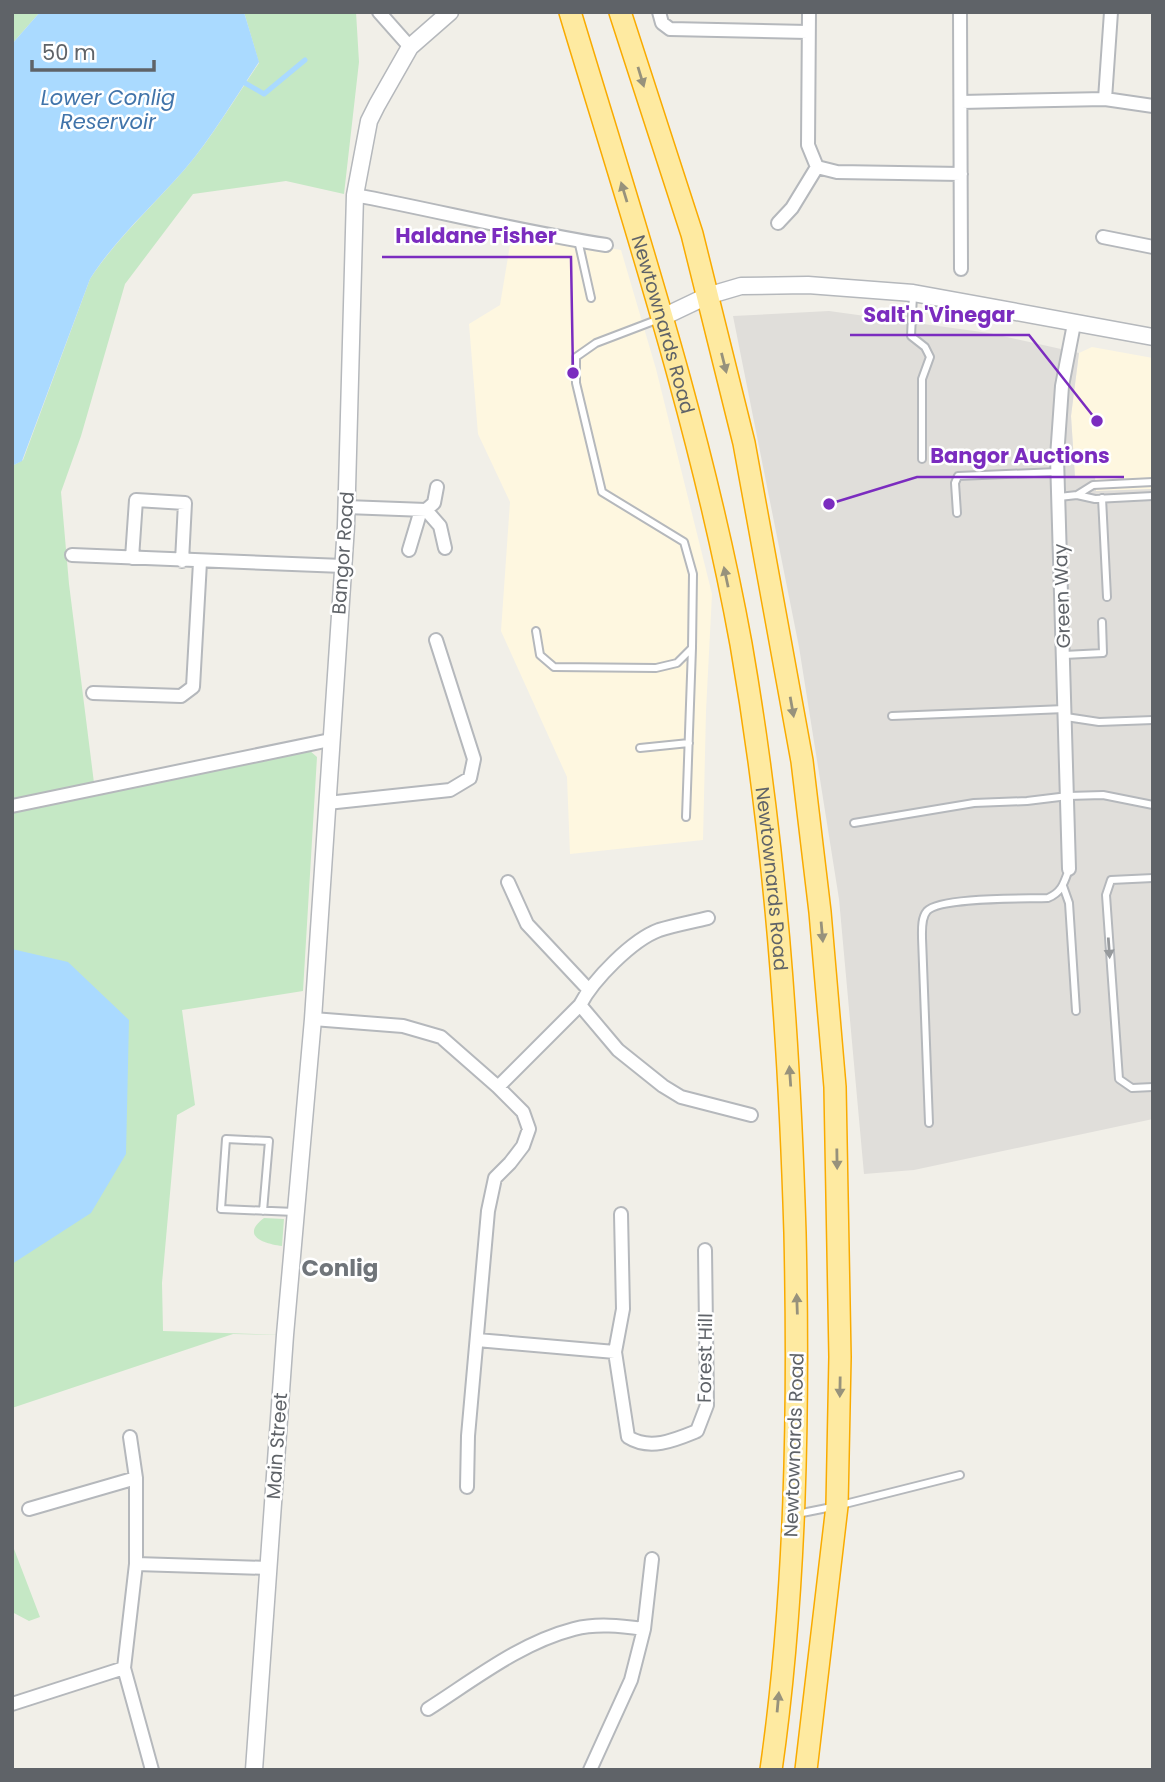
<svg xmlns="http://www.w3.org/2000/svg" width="1165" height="1782" viewBox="0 0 1165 1782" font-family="Poppins,sans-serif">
  <rect width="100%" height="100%" fill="#f1efe8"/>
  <!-- commercial -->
  <path fill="#fef7e0" d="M512,233L621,250L656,369L712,594L706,711L703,840L570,854L567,777L501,631L510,502L478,434L469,324L500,305Z
    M1092,347L1153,358V489L1095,491L1075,477L1071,416L1079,353Z"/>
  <!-- industrial -->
  <path fill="#e0deda" d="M829,311L989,333L1079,353L1071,416L1075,477L1095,476L1096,491L1153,489V1119L914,1170L864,1174L839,899L799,647L733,316Z"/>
  <!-- green -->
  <path fill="#c5e8c5" d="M12,12H40L12,44Z
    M244,12H356L359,62L344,194L286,181L193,194L125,284L81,436L61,492L69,584L94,783L309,750L317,757L303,991L182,1010L195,1105L177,1115L162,1283L163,1331L285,1335L233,1334L12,1408V466L23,460L90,279C116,239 153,206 185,169C213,136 235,98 259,63Z
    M264,1218L284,1219L282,1246C264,1244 240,1236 264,1218Z
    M14,1549L40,1617L29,1621L12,1612V1551Z"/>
  <!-- water -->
  <path fill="#aadaff" d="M40,12H244L259,62C235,98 213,136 185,169C153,206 116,238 90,279L22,461L12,466V44Z
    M12,949L68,962L129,1020L126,1154L91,1213L12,1264Z"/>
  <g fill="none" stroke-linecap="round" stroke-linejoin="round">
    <!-- stream -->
    <path stroke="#aadaff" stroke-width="5" d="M245,83L264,94L305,60"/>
    <defs>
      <path id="service" d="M578,240L591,298
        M913,295L911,336L925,347L930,357L922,379V459
        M1077,495L1093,485L1153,482
        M1059,497L1077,495L1095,499L1153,496
        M1102,498L1107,597
        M957,513L955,483L958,476L1058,472
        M536,631L540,655L554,667L656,668L677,663L692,648L693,574L684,542L602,492L576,383V357L596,343L659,319
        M1064,655L1103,653L1102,622
        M892,716L1065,709
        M1066,717L1099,722L1153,720
        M640,748L689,743
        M686,817L692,648
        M854,823L974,803L1027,801L1068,796L1103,795L1153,805
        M1153,878L1111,880L1106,895L1119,1079L1132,1088L1153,1087
        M1063,886L1069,903L1076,1011
        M929,1123L922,938C922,930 921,918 927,911C940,897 1026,899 1048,898C1062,892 1064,883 1069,869
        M263,1211L269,1141L226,1139L221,1209L295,1212
        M797,1514L837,1506L960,1475"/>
      <path id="minor" d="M379,12L410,47
        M659,12L662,23L670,29L808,32
        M809,12L808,145L817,167L837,172L961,174
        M960,12L961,269
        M1105,99L1111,12
        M961,102L1105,99L1153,106
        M355,195C439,211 522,232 606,245
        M778,223L792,208L817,167
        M1103,237L1153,247
        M346,507L426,510L434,503L437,487
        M426,510L440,526L445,548
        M409,550L421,510
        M72,555L343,566
        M132,558L136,500L185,503L182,561
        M93,693L181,696L193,687L200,562
        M327,803L450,790L470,778L474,759L436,640
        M12,806L330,740
        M1069,869L1057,457L1062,386L1074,324
        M508,882L527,924L588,989
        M580,1005L618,1050L663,1086L681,1097L751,1115
        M313,1019L403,1026L441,1037L498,1087L523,1112L529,1129L523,1146L510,1163L495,1178L488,1211L468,1436L467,1487
        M498,1087L580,1005C593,980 632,940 659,930C675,925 692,922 708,918
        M621,1214L623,1309L615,1352L628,1437C650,1451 675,1440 697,1431L707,1405L705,1250
        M477,1340L615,1352
        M29,1509L136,1478
        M136,1564L268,1568
        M124,1668L152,1770
        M12,1704L124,1668L136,1564V1478L130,1437
        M428,1709C475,1679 520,1643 574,1629C597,1623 621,1626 644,1629
        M590,1770L631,1680L644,1629L652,1559"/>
      <path id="tertiary" d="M663,317L707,296L741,286L808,285L913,293L1153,337
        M254,1770L285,1335L313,1019L346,526L355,195L369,121L377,105L410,47L450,12"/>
      <g id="trunk">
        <path id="s1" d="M570,12C633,221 702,429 741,644C775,840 789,1034 795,1233C799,1409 796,1595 771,1770"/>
        <path d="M620,12L692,234L744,443L802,761L820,912L835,1087L840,1357L837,1506L806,1770"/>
      </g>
    </defs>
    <!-- service casing -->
    <use href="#service" stroke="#b5b8bc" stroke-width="10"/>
    <!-- minor casing -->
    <use href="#minor" stroke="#b5b8bc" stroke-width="16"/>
    <!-- tertiary casing -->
    <use href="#tertiary" stroke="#b5b8bc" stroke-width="19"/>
    <!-- trunk casing -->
    <use href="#trunk" stroke="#f9ab00" stroke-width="24"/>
    <!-- service -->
    <use href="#service" stroke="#fff" stroke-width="6"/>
    <!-- minor -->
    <use href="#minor" stroke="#fff" stroke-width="12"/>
    <!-- tertiary -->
    <use href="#tertiary" stroke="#fff" stroke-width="16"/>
    <!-- trunk -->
    <use href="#trunk" stroke="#feeaa1" stroke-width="21"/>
  </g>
  <!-- one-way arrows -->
  <defs><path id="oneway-solid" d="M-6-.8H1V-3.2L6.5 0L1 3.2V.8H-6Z" transform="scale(1.75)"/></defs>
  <g fill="#97927c">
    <use href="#oneway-solid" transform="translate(641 77) rotate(73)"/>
    <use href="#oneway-solid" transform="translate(624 192) rotate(-107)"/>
    <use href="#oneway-solid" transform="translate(724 363) rotate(76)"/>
    <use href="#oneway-solid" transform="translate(726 577) rotate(-102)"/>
    <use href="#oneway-solid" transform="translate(792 707) rotate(80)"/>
    <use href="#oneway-solid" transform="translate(822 932) rotate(85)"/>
    <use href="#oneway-solid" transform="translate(790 1076) rotate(-94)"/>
    <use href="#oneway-solid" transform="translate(837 1159) rotate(89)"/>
    <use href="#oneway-solid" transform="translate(797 1304) rotate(-92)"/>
    <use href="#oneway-solid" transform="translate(840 1387) rotate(91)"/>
    <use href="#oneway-solid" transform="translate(778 1702) rotate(-85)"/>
  </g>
  <use fill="#979a9d" href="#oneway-solid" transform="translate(1109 948) rotate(86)"/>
  <g text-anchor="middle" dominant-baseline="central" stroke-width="5" stroke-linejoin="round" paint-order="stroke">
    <!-- street labels -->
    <g font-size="19" fill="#5f6368" stroke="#fff">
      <text stroke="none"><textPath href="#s1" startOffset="326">Newtownards Road</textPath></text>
      <text transform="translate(343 553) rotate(-86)">Bangor Road</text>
      <text transform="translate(1062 596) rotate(-92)">Green Way</text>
      <text stroke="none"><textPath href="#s1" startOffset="892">Newtownards Road</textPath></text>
      <text transform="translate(705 1358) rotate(-89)">Forest Hill</text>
      <text transform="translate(794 1445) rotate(-88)">Newtownards Road</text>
      <text transform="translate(277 1446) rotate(-86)">Main Street</text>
    </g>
    <!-- water labels -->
    <g font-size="21" font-style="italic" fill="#4174aa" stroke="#fff">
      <text x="108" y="97">Lower Conlig<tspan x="108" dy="24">Reservoir</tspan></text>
    </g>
    <!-- quarter labels -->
    <g font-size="23" font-weight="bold" fill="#70757a" stroke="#fff">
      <text x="340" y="1268">Conlig</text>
    </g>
  </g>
  <!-- callouts -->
  <path fill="none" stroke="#7b2cbf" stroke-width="2.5" d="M573 373L571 257H382M1097 421L1029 335H850M829 504L917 477H1124"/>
  <g fill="#7b2cbf" stroke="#fff" stroke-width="2.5">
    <circle cx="573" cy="373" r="7"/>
    <circle cx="1097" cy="421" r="7"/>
    <circle cx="829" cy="504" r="7"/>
  </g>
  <g font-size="21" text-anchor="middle" font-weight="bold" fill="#7b2cbf" stroke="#fff" stroke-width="5" stroke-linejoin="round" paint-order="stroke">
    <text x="476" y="243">Haldane Fisher</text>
    <text x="939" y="322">Salt'n'Vinegar</text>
    <text x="1020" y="463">Bangor Auctions</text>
  </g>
  <!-- border -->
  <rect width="1165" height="1782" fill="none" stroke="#5f6368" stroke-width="28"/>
  <!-- scale -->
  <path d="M32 60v10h122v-10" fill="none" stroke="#5f6368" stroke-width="3.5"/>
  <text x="42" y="60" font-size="21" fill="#5f6368" stroke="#ffffff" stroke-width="5" paint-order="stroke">50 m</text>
</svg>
